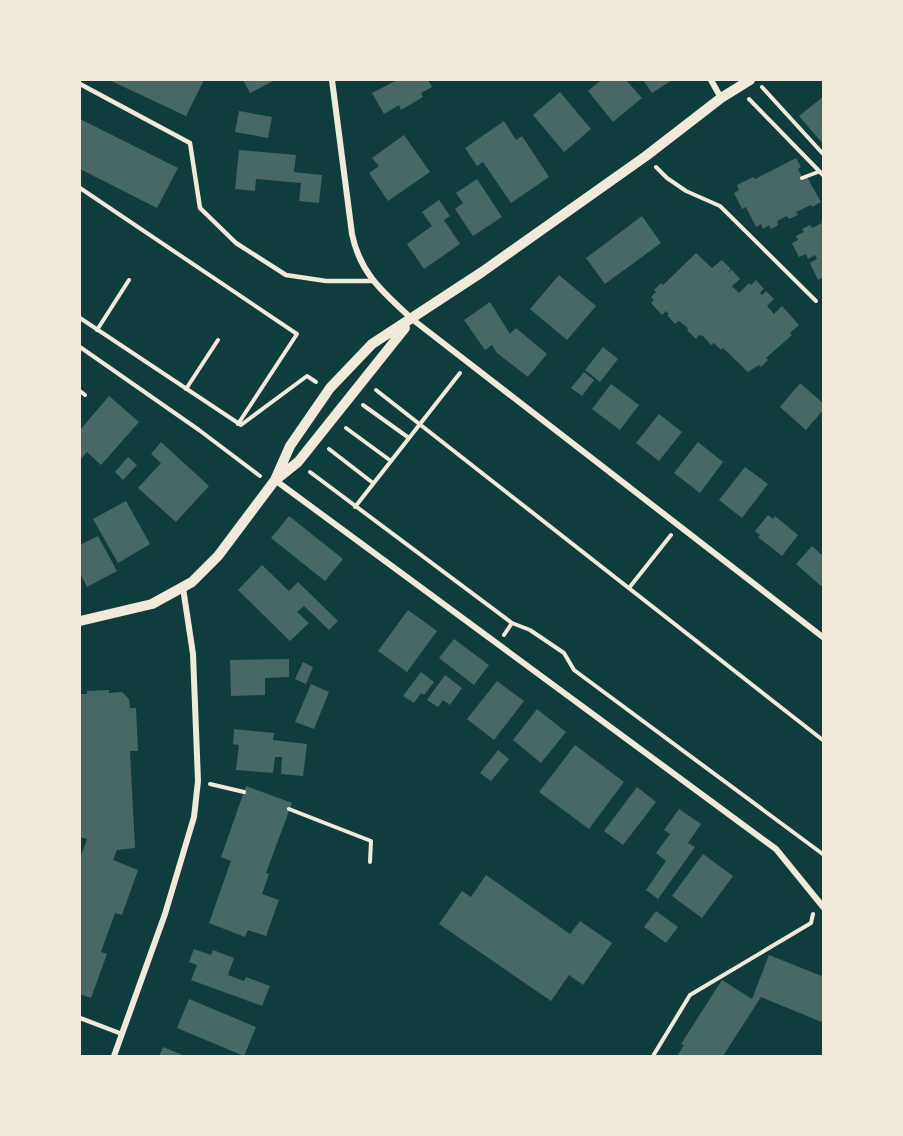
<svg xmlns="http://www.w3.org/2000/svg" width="903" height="1136" viewBox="0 0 903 1136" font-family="Overpass,sans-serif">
  <rect width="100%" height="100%" fill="#0f3d3e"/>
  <!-- building -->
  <path fill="#486865" d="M109,80H204L186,116Z
    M243,80H275L250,93Z
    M397,80H428L432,87L421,93L423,97L401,110L399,105L384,114L372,93Z
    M598,80H626L642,98L613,122L588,91L600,81Z
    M643,80H672L652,93Z
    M560,92L591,129L564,152L533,115Z
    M824,96V145L799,116Z
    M239,111L272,117L268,138L235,132Z
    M80,119L178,168L157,208L80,169Z
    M504,121L516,140L522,136L549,177L511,203L483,162L477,166L465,148Z
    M404,135L430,172L388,201L369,173L379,166L372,158Z
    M239,150L296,155L294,172L322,175L319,203L299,201L301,183L256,179L255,191L235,189Z
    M796,158L801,167L798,169L803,179L807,177L821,202L812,207L811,205L796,212L798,215L789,219L787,216L777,221L778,225L771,229L769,225L763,229L761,224L756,227L746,207L742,209L734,193L739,190L737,185L753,177L755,179Z
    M477,179L502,217L473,236L455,209L463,203L456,193Z
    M439,200L450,216L444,220L460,244L424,269L407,244L432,226L422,212Z
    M642,216L661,243L605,284L586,258Z
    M824,219V277L818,280L810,263L817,259L815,255L808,259L806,254L799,257L792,243L798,240L796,236L804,232L802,229L810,225L812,228L822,223L821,221Z
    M696,253L712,268L722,260L731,269L727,273L732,270L740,279L732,286L739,293L749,283L751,285L756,280L764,289L760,293L762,295L766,291L774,299L767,306L774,314L782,306L799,325L790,333L792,335L766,358L768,360L761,367L759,365L748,372L723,348L721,350L714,343L711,345L703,336L699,335L696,339L687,330L688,329L687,327L679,321L675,324L667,315L669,314L666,311L662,315L651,303L654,300L651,297L656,292L654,290L661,283L663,285Z
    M559,275L596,306L567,340L530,309Z
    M490,302L510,334L516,328L547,354L528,377L497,353L492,345L485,350L464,320Z
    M603,347L618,359L600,382L585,370Z
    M584,372L594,380L582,396L571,388Z
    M800,383L824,404V409L806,430L780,407Z
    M611,384L639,405L620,430L592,409Z
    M109,396L139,422L101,465L87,452L81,459L80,458V430Z
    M659,414L682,432L659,461L636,443Z
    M161,442L209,486L176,522L138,488L161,463L151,454Z
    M698,442L723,462L700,493L674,473Z
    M128,457L137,465L123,480L115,472Z
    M745,467L768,484L742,518L719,500Z
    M126,501L150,544L118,563L93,519Z
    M768,515L773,519L775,516L798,535L782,556L758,537L760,535L755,531Z
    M289,516L343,559L325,581L271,538Z
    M98,536L117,571L87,587L80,573V545Z
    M812,546L824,557V583L821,586L796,564Z
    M262,565L289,591L298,582L338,621L329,630L304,606L297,612L309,623L290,641L238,590Z
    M408,610L437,631L407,672L378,651Z
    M454,639L489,665L474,685L439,658Z
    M289,659V677L265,678V695L231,696L230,660Z
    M303,662L313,667L306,684L295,679Z
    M421,672L434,682L424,695L421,693L414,703L403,696Z
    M445,675L462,688L450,705L443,700L438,707L427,700Z
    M497,681L524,701L494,740L467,719Z
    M311,684L329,692L314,729L295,722Z
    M109,690V693L122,692L129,699L130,708H136L138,751H130L135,848L117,850L113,860L138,870L122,915L115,913L101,952L107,954L91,998L80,994V859L87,839L80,837V694H87V691Z
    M537,709L566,732L541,763L513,740Z
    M234,729L274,733L273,740L307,744L303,776L281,774L282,757H275L273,773L236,770L239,745L233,744Z
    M575,745L624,782L589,829L539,792Z
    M498,750L509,759L491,781L480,773Z
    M246,786L292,803L266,873L269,874L262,894L279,900L266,936L248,930L245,937L209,923L231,861L221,857Z
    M637,787L656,802L623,845L604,831Z
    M679,809L701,824L688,843L695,847L658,899L646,890L666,861L656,853L670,834L664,830Z
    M703,854L733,876L702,918L672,896Z
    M486,875L570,934L580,921L612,943L583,985L569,975L551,1001L439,924L462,891L471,897Z
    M656,911L678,927L666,943L644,927Z
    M194,949L211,955L213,950L234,958L228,975L244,981L246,977L270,986L262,1006L191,980L197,965L189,962Z
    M769,955L824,977V1023L761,997L723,1056H677L684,1045L681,1044L722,980L752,999Z
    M189,999L256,1027L244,1056L177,1028Z
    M163,1047L185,1056H159Z"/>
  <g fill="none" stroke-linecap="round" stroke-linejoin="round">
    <!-- path -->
    <path stroke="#f1e9da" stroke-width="4" d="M762,87L824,155
      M749,99L824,176
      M656,167L667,178L686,191L720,206L816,301
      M802,178L818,172
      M80,188L297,334L238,424
      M80,318L241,425L307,376L316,382
      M97,330L129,280
      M80,347L199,430L260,476
      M186,389L218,340
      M376,390L824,741
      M80,391L85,395
      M363,405L409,438
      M346,428L391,461
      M329,449L373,483
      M310,472L512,623L530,630L564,653L574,670L824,855
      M355,507L460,373
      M629,588L671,535
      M504,635L512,623
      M210,784L244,792
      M289,809L371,841L370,862
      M653,1056L690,995L811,923L813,914"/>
    <!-- service -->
    <path stroke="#f1e9da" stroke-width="4.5" d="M80,84L190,143L200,208L236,243L286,275L326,281H371
      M80,1018L122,1034"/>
    <!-- minor -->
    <path stroke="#f1e9da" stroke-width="6" d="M332,80L352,234C360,274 384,293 412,319L824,638
      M711,80L721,98
      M275,480L776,849L824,908
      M114,1056L165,914L194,817L198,781L193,654L183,588"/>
    <!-- tertiary -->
    <path stroke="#f1e9da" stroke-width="10" d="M278,478L298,462L405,328
      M80,621L152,604L192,582L218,556L275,480L290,446L330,388L372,344L482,272L646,156L721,98L750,80"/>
  </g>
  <!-- border -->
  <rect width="903" height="1136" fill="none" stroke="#f1e9da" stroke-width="162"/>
</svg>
